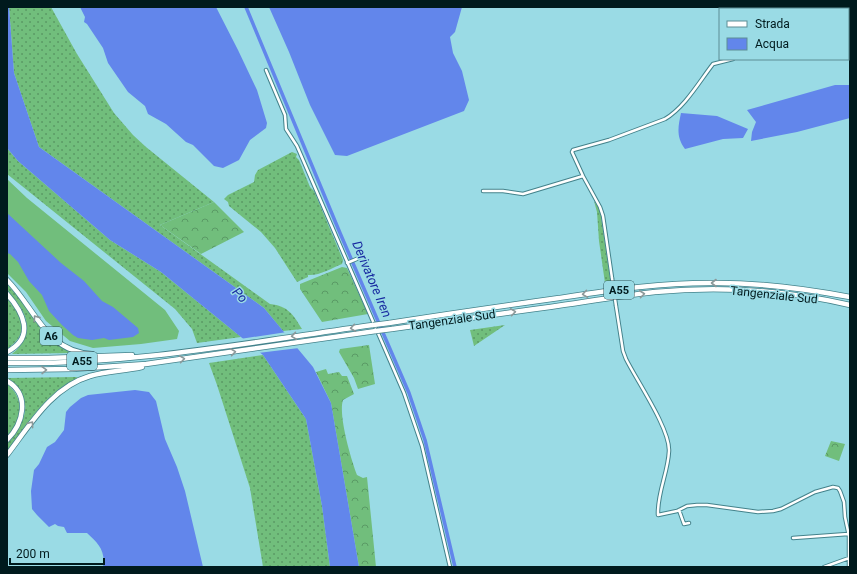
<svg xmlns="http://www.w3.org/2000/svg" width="857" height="574" viewBox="0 0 857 574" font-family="Roboto,sans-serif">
  <defs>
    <pattern id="grass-dots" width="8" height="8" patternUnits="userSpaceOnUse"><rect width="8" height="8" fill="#71be7c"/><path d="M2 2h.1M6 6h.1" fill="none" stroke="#5a9a65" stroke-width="1.8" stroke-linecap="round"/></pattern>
    <pattern id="forest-crowns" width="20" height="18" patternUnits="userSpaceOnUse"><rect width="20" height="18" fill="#71be7c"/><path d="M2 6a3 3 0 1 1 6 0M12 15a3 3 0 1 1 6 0" fill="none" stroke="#5a9a65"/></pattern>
  </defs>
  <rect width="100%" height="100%" fill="#9adbe5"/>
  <!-- grass -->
  <path fill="url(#grass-dots)" d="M9,7H51L77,54L114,113L133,135L146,147L214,202L160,225L270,304C288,306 293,314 302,329L283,331L264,308L39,147L14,73Z
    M7,148L18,161L110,240L161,272L241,337L197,343L192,329L175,309L7,174Z
    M292,152L297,154L296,157L299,160L310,187L314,191L343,260L342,264C332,268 319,276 308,275V277L297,282L275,248L261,232L229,206L228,202L224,199L228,195L254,182L255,175L258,170Z
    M594,201L600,210L611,284L605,283L599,241L597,212Z
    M7,284L21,300L43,332L57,344L71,353L12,354C14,352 18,349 20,346C33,330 26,313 15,300C10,294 7,292 7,284Z
    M7,298C22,317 31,332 7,349Z
    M505,325L474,346L470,330Z
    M263,355L306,419L322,506L330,567H263L250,488L217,385L209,363Z
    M76,377L78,378C46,392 27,425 7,451V443C28,421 34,398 8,378Z
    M7,384C26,399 21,420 7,437Z"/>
  <!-- forest -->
  <path fill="url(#forest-crowns)" d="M214,202L244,232L201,254L160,225Z
    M342,267L347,268L368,314L322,322L300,289V284Z
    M369,345L375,384L358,389L354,378L339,352L340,349Z
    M326,369L328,374L339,372L342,376H347L354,394L343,400C338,415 351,459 357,475L363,478L367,477L376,567H359L331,403L316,372Z
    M831,441L845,444L839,461L825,456Z"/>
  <!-- pitch -->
  <path fill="#71be7c" d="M7,179L27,198L165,310L179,331L177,339L141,344L93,348L70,341L46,321L26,292L7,273Z"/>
  <!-- water -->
  <path fill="#6286eb" d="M7,7H9L14,73L39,147L264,308L313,367L331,403L359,567H330L322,506L306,419L263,355L161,272L110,240L18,161L7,148Z
    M80,7H216L238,50L257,90L267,123L266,128L250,140L239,160L223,168L214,166L193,145L186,142L166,124L148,114L145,106L128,92L108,63L103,48L87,24L84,22L85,17Z
    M269,7H462L455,32L450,37L453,53L462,71L469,100L464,111L347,156L335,155L310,105L289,52Z
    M835,85H850V118L797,132L751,141L752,132L756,122L747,110Z
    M681,113L717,116L748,129L743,138L723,139L685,149C676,137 678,127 681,113Z
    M7,213L61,263L84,281L102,301L113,307L138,328L139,333L133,337L109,340L104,338L92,340L78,338L73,335L62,325L49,311L42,295L29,281L18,262L10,254L7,253Z
    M135,390L149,392L156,401L165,439L177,467L185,491L203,567H103C106,551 98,543 87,533H67L64,527L58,526L55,524L49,527L37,515L32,509L31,491L34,470L39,464L47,447L55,442L64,430L66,412L70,407L81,398L88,395Z"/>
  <!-- pier -->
  <path fill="#9adbe5" d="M287,332L299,348L258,353L240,339Z"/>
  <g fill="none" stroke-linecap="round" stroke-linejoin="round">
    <!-- canal -->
    <path stroke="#6286eb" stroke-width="3.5" d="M246,7L340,233L409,393L425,440L455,567"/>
    <defs>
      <path id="street" d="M848,26L850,25
        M266,70L285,115L286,129L297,146L404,393L422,446L450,567
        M483,191H503L523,194L583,176
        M347,263L359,258
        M612,278L603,216L600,207L583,176L572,152L573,150L609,140L665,119C685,107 699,82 713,64L733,59
        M616,306L623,351L626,359C637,381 670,429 669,451C668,473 657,493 658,515L677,511L687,506L697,505H707L758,512L773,511L781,509L815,492L833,487L838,488L840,491L844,502L845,517L849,536V567
        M679,510L684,524L689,523
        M793,538L848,534
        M824,567L849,558"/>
      <path id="highway" d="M7,280C35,308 46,352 92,354
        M7,294C23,312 36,337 7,352
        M389,323C445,314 502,306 559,298C612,290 664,282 718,283C763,283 807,289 850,297
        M392,329C444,322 497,314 550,307C585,302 620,296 655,292C720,286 786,290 850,305
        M7,358H48L132,355
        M7,363C130,365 252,342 373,325
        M7,370L73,369L146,364L376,331
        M7,381C31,395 23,424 7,440
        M7,455C30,425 52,387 90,376C107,371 125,371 142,367"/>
    </defs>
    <!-- street casing -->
    <use href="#street" stroke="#43828b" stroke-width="4.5"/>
    <!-- highway casing -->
    <use href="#highway" stroke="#43828b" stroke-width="6"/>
    <!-- street -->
    <use href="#street" stroke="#fff" stroke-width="2.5"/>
    <!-- highway -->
    <use href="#highway" stroke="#fff" stroke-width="4.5"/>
    <defs>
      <path id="street-bridge" d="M612,278L616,306"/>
      <path id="highway-bridge" d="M373,325L389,323
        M376,331L392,329"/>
    </defs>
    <!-- street-bridge casing -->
    <use href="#street-bridge" stroke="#43828b" stroke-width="4.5" stroke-linecap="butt"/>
    <!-- highway-bridge casing -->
    <use href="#highway-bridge" stroke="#43828b" stroke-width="6" stroke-linecap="butt"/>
    <!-- street-bridge -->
    <use href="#street-bridge" stroke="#fff" stroke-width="2.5"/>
    <!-- highway-bridge -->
    <use href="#highway-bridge" stroke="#fff" stroke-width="4.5"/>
  </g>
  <!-- one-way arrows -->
  <defs><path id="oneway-chevron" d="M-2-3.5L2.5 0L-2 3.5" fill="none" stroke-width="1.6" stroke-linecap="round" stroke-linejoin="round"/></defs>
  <g stroke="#8c9899">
    <use href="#oneway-chevron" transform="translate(714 283) rotate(180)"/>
    <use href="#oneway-chevron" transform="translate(585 294) rotate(172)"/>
    <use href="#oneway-chevron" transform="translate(642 294) rotate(-7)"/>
    <use href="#oneway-chevron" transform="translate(513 312) rotate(-8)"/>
    <use href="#oneway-chevron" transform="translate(36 318) rotate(-125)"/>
    <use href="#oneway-chevron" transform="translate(353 328) rotate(172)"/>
    <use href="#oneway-chevron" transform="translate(294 336) rotate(172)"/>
    <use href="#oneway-chevron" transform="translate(233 352) rotate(-8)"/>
    <use href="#oneway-chevron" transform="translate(182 359) rotate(-8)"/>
    <use href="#oneway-chevron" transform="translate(44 370) rotate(-1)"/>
    <use href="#oneway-chevron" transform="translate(31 424) rotate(-53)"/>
  </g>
  <g text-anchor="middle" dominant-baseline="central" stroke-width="3" stroke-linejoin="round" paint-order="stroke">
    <!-- shield labels -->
    <g fill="#9adbe5" stroke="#2e5459" stroke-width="1">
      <rect x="604" y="281" width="30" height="18" rx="3"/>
      <rect x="40" y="327" width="22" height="18" rx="3"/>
      <rect x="67" y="352" width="30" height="18" rx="3"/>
    </g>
    <g font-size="11" font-weight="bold" fill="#001a1d">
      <text x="619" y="290">A55</text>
      <text x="51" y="336">A6</text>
      <text x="82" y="361">A55</text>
    </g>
    <!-- street labels -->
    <g font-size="12" fill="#001a1d" stroke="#9adbe5">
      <text transform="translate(774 295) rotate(6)">Tangenziale Sud</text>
      <text transform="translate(452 320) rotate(-8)">Tangenziale Sud</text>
    </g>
    <!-- water labels -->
    <g font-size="13" font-style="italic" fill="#182aa0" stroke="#9adbe5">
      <text transform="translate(372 279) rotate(67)">Derivatore Iren</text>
      <text transform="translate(240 295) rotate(47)">Po</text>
    </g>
  </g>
  <!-- border -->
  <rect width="857" height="574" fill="none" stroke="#001a1d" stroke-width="16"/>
  <!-- legend -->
  <rect x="719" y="8" width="130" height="52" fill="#9adbe5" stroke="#5c8e95"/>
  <rect x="727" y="21" width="20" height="6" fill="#ffffff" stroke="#5c8e95"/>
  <text x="755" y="28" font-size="12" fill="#001a1d">Strada</text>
  <rect x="727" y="38" width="20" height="12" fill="#6286eb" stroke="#5c8e95"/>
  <text x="755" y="48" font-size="12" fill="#001a1d">Acqua</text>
  <!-- scale -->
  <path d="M10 558v6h94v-6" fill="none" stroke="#001a1d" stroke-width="2"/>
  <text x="16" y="558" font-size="12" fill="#001a1d" stroke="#9adbe5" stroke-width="3" paint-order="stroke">200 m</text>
</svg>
